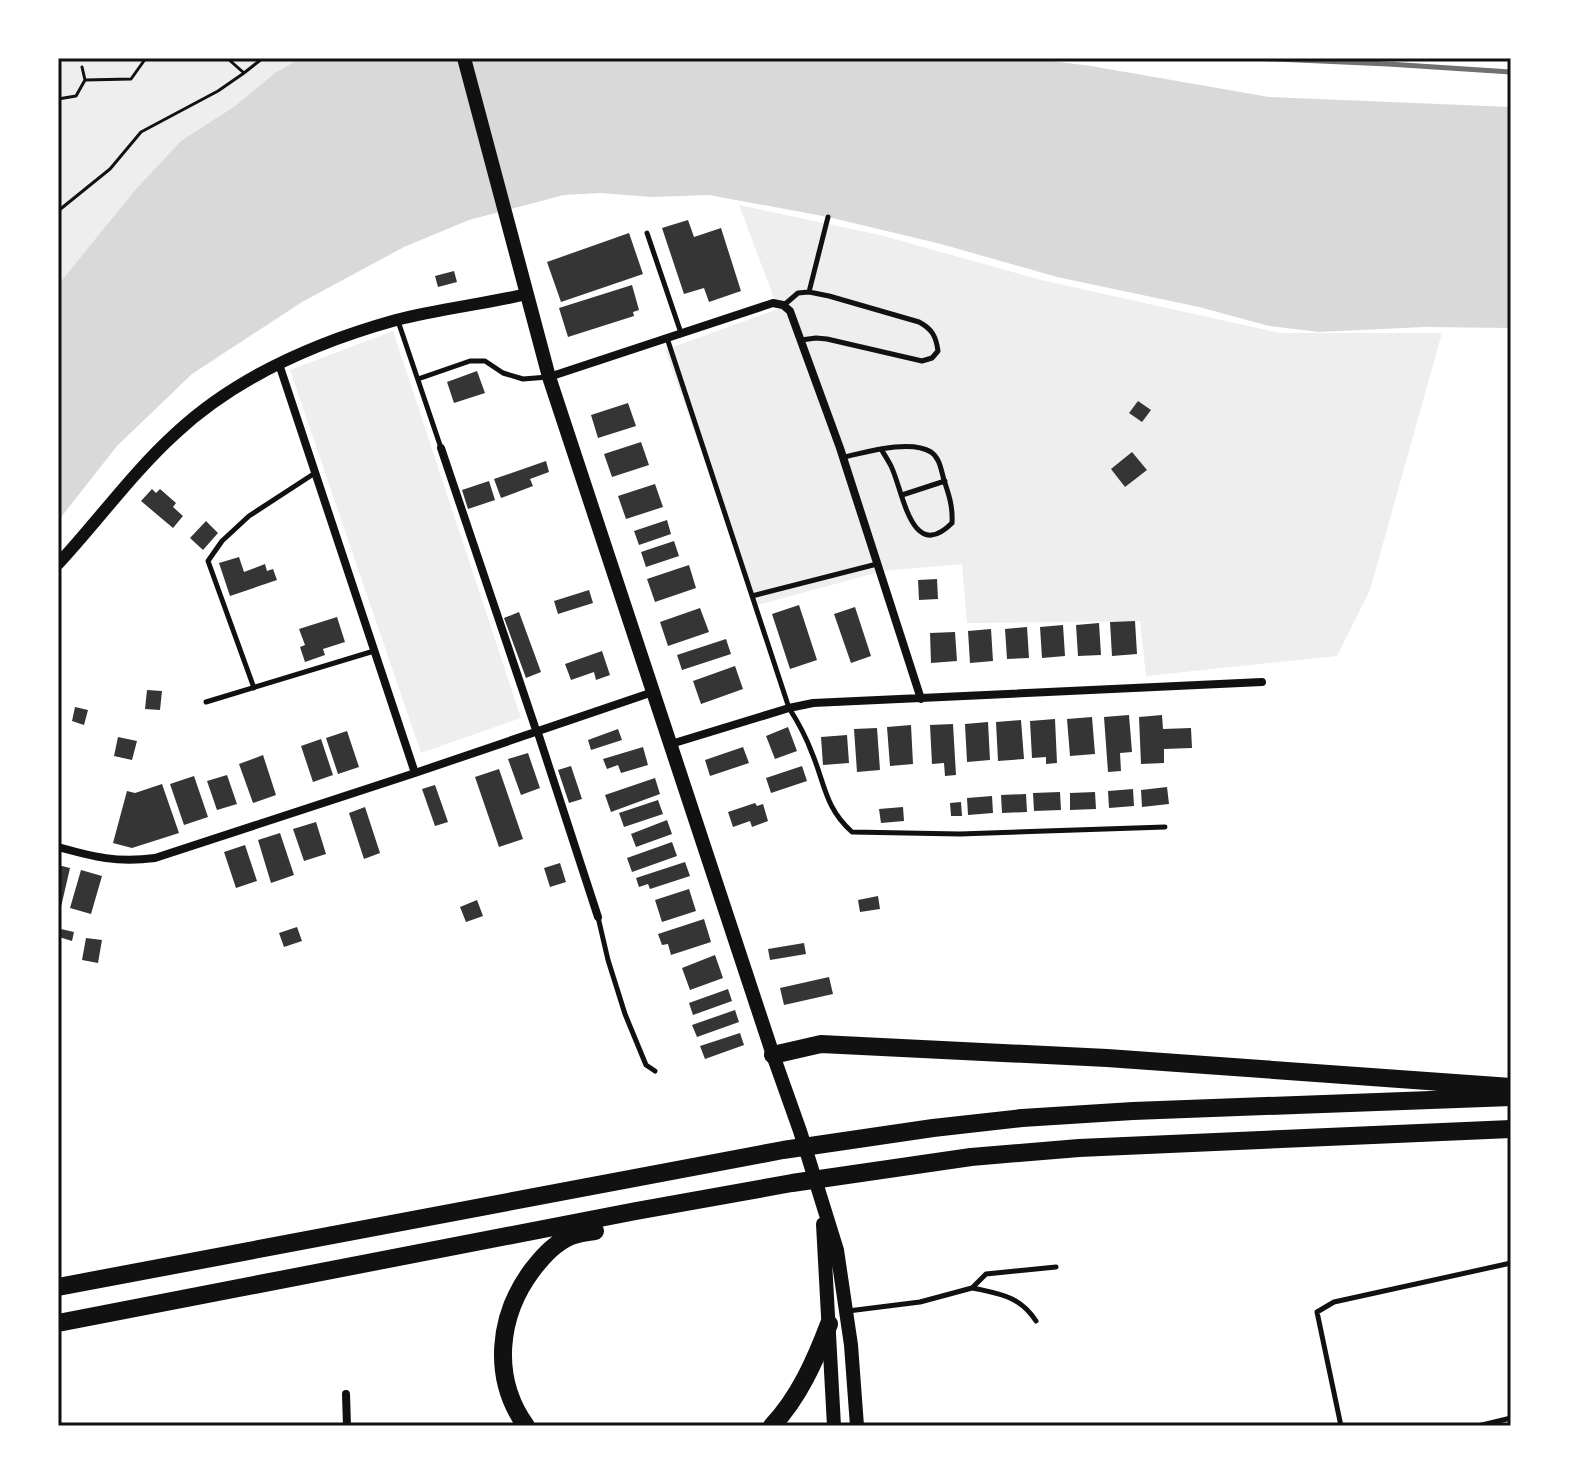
<svg xmlns="http://www.w3.org/2000/svg" width="1569" height="1484" viewBox="0 0 1569 1484" font-family="'Exo 2',sans-serif">
  <rect width="100%" height="100%" fill="#fff"/>
  <!-- green -->
  <path fill="#eee" d="M58,58H301L275,73L235,106L181,141L135,190L58,285Z
    M739,205L880,235L1041,280L1280,333H1442L1370,590L1337,656L1146,676L1140,621L967,623L962,564L883,571L757,605L665,350L778,309Z
    M393,331L521,718L421,753L290,370Z"/>
  <!-- water -->
  <path fill="#d9d9d9" d="M301,58H1028L1091,66L1269,97L1511,107V328L1424,327L1319,332L1269,326L1199,307L1057,277L941,244L828,217L709,195L652,197L600,193L564,195L469,220L404,247L302,302L192,374L117,446L58,521V285L135,190L181,141L235,106L275,73Z"/>
  <!-- building -->
  <path fill="#353535" d="M688,220L694,237L721,228L741,291L709,302L704,288L684,294L662,228Z
    M629,233L643,274L561,302L547,262Z
    M454,271L457,282L438,287L435,276Z
    M632,285L639,310L633,312L634,316L568,337L559,308Z
    M477,371L485,393L454,403L447,382Z
    M1138,401L1151,410L1142,422L1129,413Z
    M628,403L636,426L598,438L591,415Z
    M641,442L649,465L612,477L604,454Z
    M1132,452L1147,470L1125,487L1111,469Z
    M546,461L549,472L530,479L533,486L501,498L494,479Z
    M489,481L495,500L468,509L462,490Z
    M655,484L663,507L626,519L618,496Z
    M152,489L156,493L160,489L176,503L173,507L183,516L173,528L141,501Z
    M667,520L671,534L639,545L634,531Z
    M206,521L218,533L203,550L190,538Z
    M674,541L679,556L646,567L641,552Z
    M239,557L244,572L265,564L267,571L273,569L277,580L230,596L219,563Z
    M689,565L696,588L655,602L647,579Z
    M937,579L938,599L919,600L918,580Z
    M589,590L593,603L558,614L554,601Z
    M799,605L817,660L790,669L772,614Z
    M855,607L871,656L851,663L834,614Z
    M700,608L709,632L668,646L660,622Z
    M519,612L541,672L526,678L504,618Z
    M337,617L345,642L323,649L325,655L305,662L300,647L305,645L299,629Z
    M1135,621L1137,654L1112,656L1110,622Z
    M1099,623L1101,655L1078,656L1076,625Z
    M1063,625L1065,656L1042,658L1040,627Z
    M1027,627L1029,658L1007,659L1005,629Z
    M991,629L993,661L970,663L968,631Z
    M955,632L957,661L931,663L930,633Z
    M726,639L731,654L682,670L677,655Z
    M602,651L610,675L596,680L594,672L571,680L565,664Z
    M735,666L743,689L701,704L693,681Z
    M147,690L162,691L160,710L145,709Z
    M75,707L88,710L84,725L72,721Z
    M1129,715L1132,752L1120,753L1121,771L1108,772L1104,717Z
    M1162,715L1163,729L1191,728L1192,748L1164,749V763L1141,764L1139,717Z
    M1092,717L1095,754L1070,756L1067,719Z
    M1055,719L1057,763L1046,764V757L1032,758L1030,721Z
    M1021,720L1024,759L998,761L996,722Z
    M988,722L990,760L967,762L965,724Z
    M953,724L956,775L945,776L944,763L932,764L930,725Z
    M911,725L913,764L890,766L887,727Z
    M788,727L797,751L775,759L766,736Z
    M877,728L880,770L857,772L854,729Z
    M618,729L622,740L591,750L588,740Z
    M347,731L359,767L338,774L326,738Z
    M847,735L849,763L823,765L821,737Z
    M118,737L137,741L132,760L114,756Z
    M321,739L333,775L313,782L301,746Z
    M643,747L648,765L621,773L618,765L607,769L603,759Z
    M743,747L749,763L710,776L705,760Z
    M528,753L540,788L521,795L508,759Z
    M263,755L276,795L253,803L239,764Z
    M571,766L582,799L569,803L558,770Z
    M802,766L807,781L771,793L766,778Z
    M499,769L523,839L499,847L475,777Z
    M227,775L237,804L217,810L207,781Z
    M194,776L208,817L184,825L170,784Z
    M655,778L660,794L611,812L605,795Z
    M162,784L179,833L132,848L113,843L127,791L135,793Z
    M435,785L448,822L435,826L422,789Z
    M1167,787L1169,804L1142,807L1141,790Z
    M1133,789L1134,806L1109,808L1108,791Z
    M1060,792L1061,810L1034,811L1033,793Z
    M1095,792L1096,809L1070,810V793Z
    M1026,794L1027,812L1002,813L1001,795Z
    M992,796L993,813L968,815L967,798Z
    M658,800L663,814L624,827L619,813Z
    M961,802L962,816H951L950,803Z
    M755,803L757,806L763,804L768,821L752,827L750,821L733,827L728,812Z
    M365,807L380,853L364,859L349,813Z
    M903,807L904,821L881,823L879,809Z
    M667,820L672,834L636,847L631,834Z
    M316,822L326,854L304,861L293,829Z
    M280,833L294,875L271,883L258,840Z
    M672,842L677,856L632,872L627,858Z
    M245,845L257,881L236,888L224,852Z
    M685,862L690,876L650,889L648,884L639,887L636,878Z
    M560,863L566,882L550,887L544,868Z
    M58,865L70,868L61,907L58,906Z
    M81,870L102,876L91,914L70,908Z
    M689,889L696,911L662,922L655,900Z
    M878,896L880,909L860,912L858,900Z
    M477,900L483,916L466,922L460,907Z
    M704,919L711,942L671,955L668,944L662,945L658,934Z
    M297,927L302,941L284,947L279,933Z
    M61,929L74,932L72,941L59,937Z
    M86,938L102,940L98,963L82,960Z
    M804,943L806,954L770,960L768,949Z
    M715,955L723,978L690,990L682,968Z
    M829,977L833,994L784,1005L780,988Z
    M728,989L732,1001L693,1015L689,1003Z
    M735,1010L739,1022L697,1037L692,1025Z
    M740,1033L744,1045L705,1059L700,1046Z"/>
  <g fill="none" stroke-linecap="round" stroke-linejoin="round">
    <!-- path -->
    <path stroke="#111" stroke-width="3" d="M82,67L85,80
      M244,73L263,58
      M58,99L76,96L85,80L131,79L146,58
      M58,211L110,169L141,132L218,91L244,73L227,58"/>
    <!-- service -->
    <path stroke="#111" stroke-width="5" d="M647,233L681,333
      M809,292L828,217
      M784,305L798,293L809,292L829,296L919,322C932,329 936,336 938,351L932,358L922,361L827,339L816,338L801,340
      M398,321L441,448
      M667,338L789,708C798,722 806,737 812,753C825,784 825,808 852,832L960,834L1165,827
      M418,379L470,361H485L503,373L523,379L548,377
      M844,457C867,452 910,439 931,452C940,458 941,470 944,480C949,495 953,507 952,523C911,564 903,490 891,466C888,460 884,454 881,449
      M902,495L945,481
      M752,596L877,564
      M254,688L208,561L222,541L249,516L315,473
      M206,702L374,651
      M598,917L608,960L625,1014L646,1065L655,1071
      M973,1288C1000,1294 1020,1296 1036,1321
      M848,1311L920,1302L972,1288L986,1274L1056,1267
      M1341,1426L1317,1312L1334,1302L1511,1263
      M1478,1426L1511,1418"/>
    <!-- minor -->
    <path stroke="#111" stroke-width="8" d="M279,364L415,773
      M549,377L773,303L783,305L790,311L840,448L921,699
      M441,448L535,727L539,736L598,917
      M671,744L789,708L813,703L1262,682
      M58,847C94,857 117,863 155,858L415,773L653,692
      M346,1394L347,1426"/>
    <!-- tertiary -->
    <path stroke="#111" stroke-width="12" d="M58,564C98,521 132,473 176,433C236,377 317,342 396,320C439,309 484,304 527,294"/>
    <!-- secondary -->
    <path stroke="#111" stroke-width="14" d="M464,58L549,377L773,1055L800,1131L837,1250L851,1345L857,1426
      M823,1224L834,1426"/>
    <!-- motorway -->
    <path stroke="#111" stroke-width="18" d="M773,1055L821,1044L1107,1058L1511,1087
      M58,1287L783,1150L933,1128L1022,1118L1133,1111L1511,1097
      M58,1323L636,1211L792,1183L971,1157L1079,1148L1511,1129
      M526,1426C491,1377 498,1315 533,1269C544,1255 555,1243 571,1236C579,1233 587,1232 595,1231
      M772,1426C799,1397 815,1361 829,1324"/>
    <!-- rail -->
    <path stroke="#707070" stroke-width="5" d="M1252,58L1388,64L1511,72"/>
  </g>
  <!-- border -->
  <rect width="1569" height="1484" fill="none" stroke="#ffffff" stroke-width="120"/>
  <rect x="60" y="60" width="1449" height="1364" fill="none" stroke="#111" stroke-width="3"/>
</svg>
